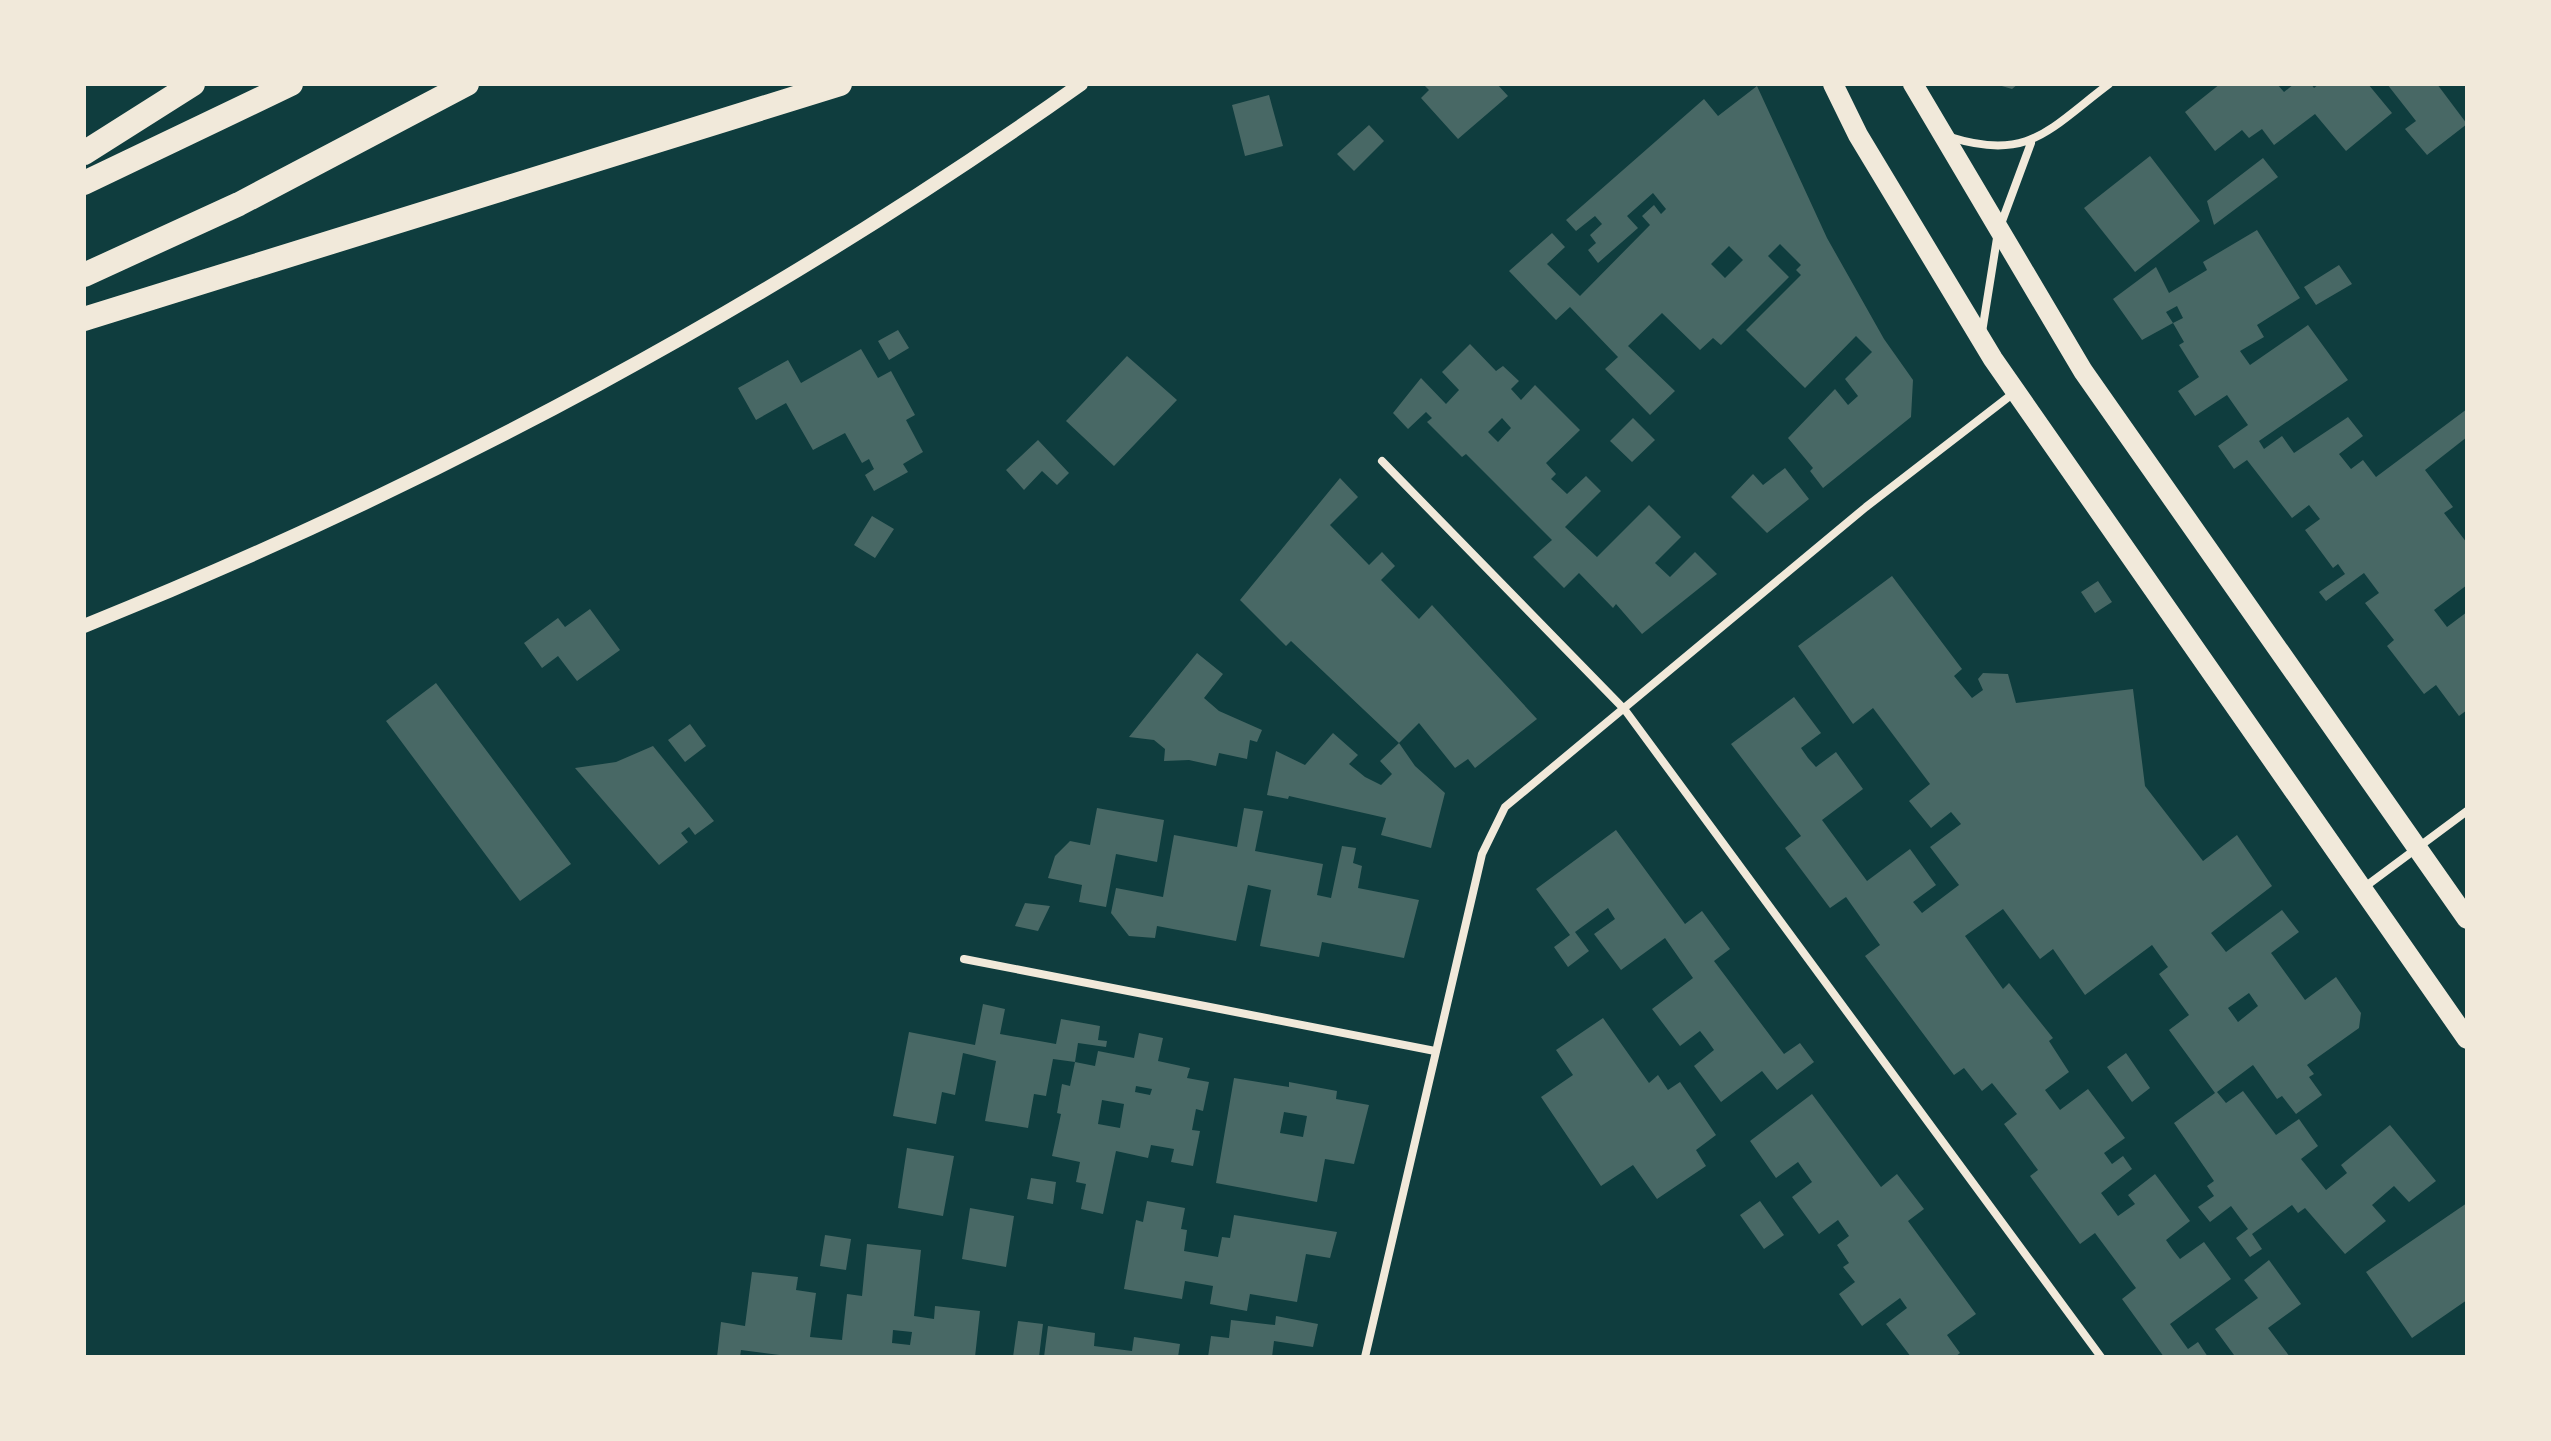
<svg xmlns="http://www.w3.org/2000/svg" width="2551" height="1441" viewBox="0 0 2551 1441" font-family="'Exo 2',sans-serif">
  <rect width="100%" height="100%" fill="#0f3d3e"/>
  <!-- building -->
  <path fill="#486865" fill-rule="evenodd" d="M1423,84H1497L1508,96L1458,139L1421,98L1429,90Z
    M1995,84H2018L2012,89Z
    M2220,84H2277L2284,92L2294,84H2311L2314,88L2319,84H2368L2392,113L2346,151L2315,114L2274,145L2262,129L2249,138L2242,130L2215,151L2185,112Z
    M2387,84H2437L2467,124L2427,155L2405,129L2416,121Z
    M1757,86L1827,238L1884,339L1913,380L1911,417L1823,488L1810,471L1813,468L1788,438L1835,389L1848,405L1858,396L1845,379L1872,352L1856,336L1805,388L1746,330L1801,275L1796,270L1801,265L1780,244L1768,256L1789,277L1721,345L1713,338L1700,350L1662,313L1628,346L1675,391L1650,415L1605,369L1618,357L1570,307L1556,320L1509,271L1552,233L1565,247L1547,264L1580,296L1650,225L1642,216L1654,205L1661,214L1666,209L1653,193L1627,216L1638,228L1598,263L1588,250L1596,243L1590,235L1602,224L1595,216L1576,231L1566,220L1704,99L1718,116ZM1729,246L1743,260L1725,278L1711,264Z
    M1269,95L1283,146L1245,156L1232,105Z
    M1369,125L1384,141L1354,171L1337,154Z
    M2150,156L2200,221L2135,272L2084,208Z
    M2263,158L2278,177L2214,225L2207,201Z
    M2257,230L2300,298L2257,325L2264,337L2240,351L2250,365L2308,325L2348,380L2259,441L2264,449L2282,436L2294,453L2348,417L2363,436L2339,454L2351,469L2363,460L2376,477L2467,409V437L2425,470L2453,507L2444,513L2467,543V585L2434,610L2447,627L2467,612V710L2459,716L2436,685L2424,694L2387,646L2394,640L2365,603L2379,593L2364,573L2326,601L2319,592L2345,574L2338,564L2333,568L2305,530L2320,519L2309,505L2292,518L2247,460L2234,469L2218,446L2248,425L2227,395L2195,416L2178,391L2199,377L2179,345L2184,342L2173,323L2142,340L2113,299L2156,267L2169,293L2207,270L2203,262ZM2177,306L2183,318L2173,323L2166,312Z
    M2339,265L2352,284L2316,305L2304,287Z
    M898,330L909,348L889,360L878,341Z
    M1470,344L1496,371L1503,366L1519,381L1511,389L1521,400L1535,385L1580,430L1546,463L1556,474L1551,479L1567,494L1586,476L1601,491L1565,527L1597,557L1649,505L1681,537L1655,563L1670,577L1695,552L1717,574L1642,634L1616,604L1613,608L1579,573L1564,588L1533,557L1552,540L1466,454L1462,457L1427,422L1432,418L1426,412L1408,429L1393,413L1421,378L1446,404L1459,390L1442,372ZM1502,418L1511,428L1498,442L1488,432Z
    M861,349L878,378L891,371L915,415L906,420L923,452L903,464L908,472L874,491L865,475L874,469L869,459L862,463L845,433L813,450L786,403L756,420L738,388L788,360L801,383Z
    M1127,356L1177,400L1114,466L1066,421Z
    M1633,418L1655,440L1632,462L1610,441Z
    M1038,440L1069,473L1057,485L1042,471L1024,490L1006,470Z
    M1785,468L1809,499L1767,533L1731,497L1753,474L1763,485Z
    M1340,478L1358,497L1330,525L1369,565L1382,552L1395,566L1381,580L1419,619L1432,605L1537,719L1475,768L1468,759L1455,768L1419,723L1399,743L1415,766L1445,793L1431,848L1381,835L1386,818L1289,796L1288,799L1267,795L1276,751L1305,765L1333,733L1358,755L1349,764L1365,777L1381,785L1392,774L1380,761L1399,743L1291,641L1286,646L1240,600Z
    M872,516L894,529L875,558L854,545Z
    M1892,576L1962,669L1954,676L1972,698L1983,690L1978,679L1983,673L2008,674L2016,703L2133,689L2145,786L2203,861L2237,835L2272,886L2211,933L2226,952L2282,910L2299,932L2271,953L2305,1000L2336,977L2361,1013L2359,1028L2307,1065L2314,1074L2309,1077L2322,1095L2296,1114L2282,1096L2277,1099L2253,1065L2217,1092L2226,1103L2243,1091L2276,1135L2299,1119L2318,1146L2301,1159L2326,1190L2347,1173L2341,1165L2390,1125L2436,1181L2409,1202L2394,1186L2372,1205L2386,1221L2345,1254L2305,1208L2298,1213L2292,1205L2252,1234L2262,1249L2250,1257L2236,1238L2248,1229L2231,1206L2210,1222L2198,1207L2214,1196L2207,1186L2214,1181L2174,1123L2215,1093L2169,1030L2189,1015L2159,974L2168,967L2152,945L2085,995L2053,949L2040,959L2003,909L1965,936L2003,989L2009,983L2053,1038L2049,1041L2069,1072L2045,1090L2060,1110L2088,1089L2125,1138L2104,1153L2112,1164L2123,1156L2132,1169L2101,1193L2118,1216L2135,1204L2128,1195L2155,1174L2190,1221L2166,1240L2173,1250L2180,1259L2204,1242L2231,1279L2170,1324L2188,1349L2198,1342L2208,1357H2164L2122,1299L2136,1288L2095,1233L2080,1244L2030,1176L2038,1170L2004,1124L2017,1114L1992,1083L1982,1091L1964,1068L1954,1075L1865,956L1880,945L1846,897L1830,908L1785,848L1801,836L1731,744L1794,697L1821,733L1801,748L1808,758L1816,767L1836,752L1863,789L1822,820L1867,881L1910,849L1936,885L1913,902L1922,913L1959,885L1930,847L1961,824L1951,812L1931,828L1909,801L1930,784L1873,708L1853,724L1798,646ZM2249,993L2258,1006L2238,1022L2228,1008Z
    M2098,581L2112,602L2095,613L2081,592Z
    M590,609L620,650L577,681L558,656L542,668L524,643L558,618L565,627Z
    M1197,653L1223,674L1204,698L1219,711L1262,730L1257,742L1250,740L1247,759L1219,753L1216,766L1189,760L1164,761L1165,749L1154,740L1129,737Z
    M436,683L571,864L520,901L386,721Z
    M690,724L706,746L685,762L668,740Z
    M653,746L714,821L695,835L689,827L681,833L688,842L659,865L575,768L616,762Z
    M1097,808L1164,820L1157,862L1116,854L1106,907L1079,902L1082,885L1048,878L1055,856L1070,841L1090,845Z
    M1244,808L1263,811L1255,851L1323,864L1317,895L1331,898L1342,846L1356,848L1353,863L1362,866L1358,888L1419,900L1404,958L1322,942L1319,957L1260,946L1271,890L1248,885L1236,941L1157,926L1155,938L1129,936L1111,913L1116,888L1163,897L1174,835L1237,847Z
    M1616,830L1685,924L1702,911L1730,949L1714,961L1784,1054L1800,1043L1814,1062L1777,1090L1762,1071L1721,1102L1694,1066L1714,1050L1707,1040L1700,1031L1680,1046L1652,1009L1693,978L1665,938L1621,970L1594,934L1615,919L1608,908L1575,932L1589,951L1568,967L1554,947L1570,935L1536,889Z
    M1025,903L1050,906L1038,931L1015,926Z
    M983,1004L1005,1009L1000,1034L1056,1044L1061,1019L1100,1026L1098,1040L1107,1041L1106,1047L1078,1043L1075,1062L1053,1059L1046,1096L1034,1094L1028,1128L985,1121L996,1061L963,1053L955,1095L942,1092L936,1124L893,1116L909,1032L975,1045Z
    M1603,1018L1649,1083L1658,1075L1668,1090L1680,1082L1716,1135L1696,1150L1706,1166L1657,1199L1633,1165L1601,1186L1541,1097L1573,1075L1556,1050Z
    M1139,1033L1163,1038L1158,1061L1190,1068L1187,1078L1209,1082L1203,1111L1196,1109L1192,1130L1200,1131L1193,1166L1171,1162L1174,1149L1151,1145L1148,1158L1116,1151L1103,1214L1081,1209L1086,1184L1076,1182L1080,1162L1052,1156L1061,1114L1057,1113L1062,1084L1070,1086L1075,1062L1095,1066L1098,1051L1134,1058ZM1136,1086L1152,1089L1150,1095L1135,1092ZM1102,1100L1124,1104L1120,1128L1098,1124Z
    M2126,1053L2150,1088L2132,1102L2107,1067Z
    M1234,1078L1289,1087V1082L1337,1091L1336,1099L1369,1105L1354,1164L1325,1159L1317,1202L1216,1183ZM1284,1112L1307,1116L1303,1137L1280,1133Z
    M1812,1094L1881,1187L1897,1174L1924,1209L1908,1221L1976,1314L1947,1335L1960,1353L1955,1357H1911L1886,1324L1907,1308L1900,1298L1862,1326L1839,1294L1855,1282L1843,1267L1849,1263L1837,1245L1849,1236L1838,1220L1819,1234L1792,1197L1812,1182L1798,1162L1776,1178L1750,1141Z
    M907,1148L954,1156L943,1216L898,1208Z
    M1031,1178L1056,1182L1053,1204L1027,1199Z
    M1147,1201L1185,1208L1181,1229L1187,1230L1184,1251L1218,1257L1222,1237L1230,1238L1234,1215L1337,1232L1330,1258L1306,1254L1297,1302L1250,1294L1247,1311L1210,1304L1213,1286L1185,1281L1182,1299L1124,1289L1136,1220L1143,1222Z
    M1760,1201L1784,1235L1764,1249L1740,1215Z
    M2467,1203V1300L2412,1338L2366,1272Z
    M970,1208L1014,1216L1006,1267L962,1259Z
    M825,1235L851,1239L846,1270L820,1266Z
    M867,1244L921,1250L914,1316L934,1319L935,1306L980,1311L975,1357H795L741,1350L740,1357H717L721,1322L745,1326L752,1272L798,1277L796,1290L816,1293L810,1337L842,1340L847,1294L862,1296ZM893,1330L912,1332L910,1345L892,1343Z
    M2269,1260L2301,1304L2268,1328L2290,1357H2231L2234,1355L2215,1329L2258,1298L2244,1280Z
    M1276,1316L1318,1324L1313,1347L1274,1341L1272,1357H1208L1211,1336L1229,1338L1231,1320L1275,1325Z
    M1018,1321L1043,1324L1039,1357H1013Z
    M1048,1326L1095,1333L1094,1346L1132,1351L1134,1337L1180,1344L1178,1357H1044Z"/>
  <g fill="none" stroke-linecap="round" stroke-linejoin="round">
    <!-- minor -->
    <path stroke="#f1e9da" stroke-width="8" d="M1950,137C2029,162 2049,129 2109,84
      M1982,332L1998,232L2031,143
      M1382,461L1625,710L2101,1357
      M2362,889L2467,811
      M964,959L1435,1051
      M1365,1357L1482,854L1505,807L1866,507L2015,392"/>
    <!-- tertiary -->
    <path stroke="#f1e9da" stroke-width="14" d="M84,626C434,485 773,303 1081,84"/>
    <!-- primary -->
    <path stroke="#f1e9da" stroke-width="20" d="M1833,84L1858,135L1993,359L2467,1039
      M1913,84L2083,371L2467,919"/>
    <!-- motorway -->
    <path stroke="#f1e9da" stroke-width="24" d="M84,153L193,84
      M84,183L291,84
      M84,275L239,204L467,84
      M84,319L840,84"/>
  </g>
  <!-- border -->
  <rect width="2551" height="1441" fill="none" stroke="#f1e9da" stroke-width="172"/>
</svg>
